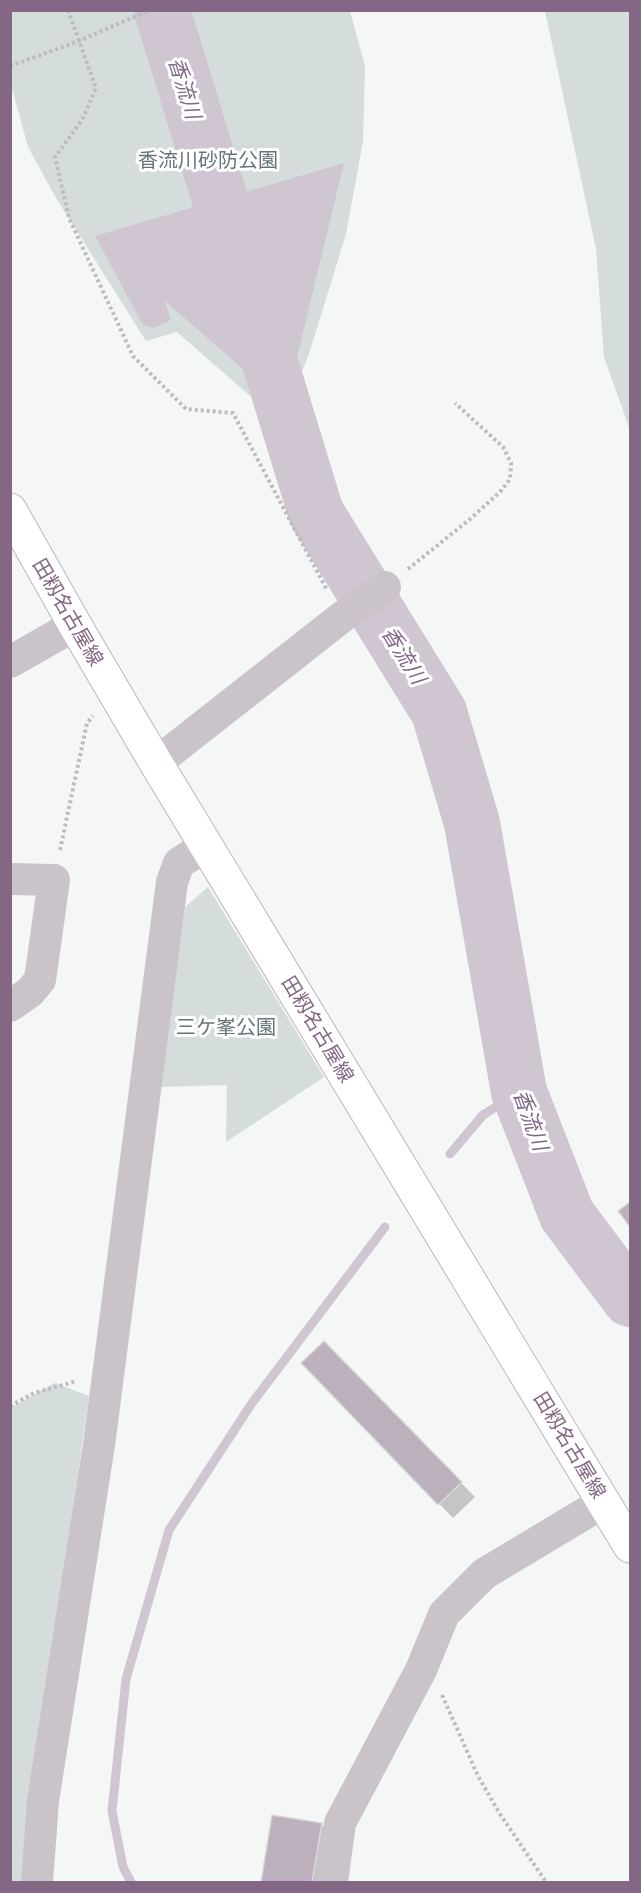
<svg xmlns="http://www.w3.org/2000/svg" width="641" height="1893" viewBox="0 0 641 1893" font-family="Inter,'Noto Sans JP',sans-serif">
  <rect width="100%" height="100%" fill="#f5f7f6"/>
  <!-- green -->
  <path fill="#d4dcdc" d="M10,11H350L365,66L363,141L346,234L309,354L298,382L250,396L177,332L146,341L56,198L28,147L11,85Z
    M545,11H630V430L604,357L596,249Z
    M208,887L324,1077L226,1142L227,1085L158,1087L185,907Z
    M55,1383L89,1396L32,1804L26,1882H10V1408Z"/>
  <!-- water -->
  <path fill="#d0c6d2" d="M344,163L293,374L257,381L165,301L171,320L154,328L143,325L95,236Z"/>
  <!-- shadow -->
  <path fill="#0003" d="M324,1343L475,1497L453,1518L303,1363Z
    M273,1816L321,1824L339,1842L332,1882H262Z"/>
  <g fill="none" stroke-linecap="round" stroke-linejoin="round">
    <!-- stream -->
    <path stroke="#d0c6d2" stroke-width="9" d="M450,1154L483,1115L519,1092
      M131,1882L123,1867L112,1811L126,1679L169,1530L252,1403L385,1227"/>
    <!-- river -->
    <path stroke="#d0c6d2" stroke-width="56" d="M162,10L316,513L439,712L472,823L519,1092L567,1215L630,1299"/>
  </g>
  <!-- building -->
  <path fill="#bcb0bd" stroke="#d7d9d8" stroke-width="1.5" d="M630,1202V1227L618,1211Z
    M324,1341L462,1482L438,1505L301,1363Z
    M272,1815L322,1823L312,1882H261Z"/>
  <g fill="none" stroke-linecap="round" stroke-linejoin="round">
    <defs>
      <path id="secondary" d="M10,510L75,625L156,763L630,1546"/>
    </defs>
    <!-- secondary casing -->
    <use href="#secondary" stroke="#beb5bf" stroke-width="35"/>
    <!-- path -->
    <path stroke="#c0bbc0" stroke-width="4" stroke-dasharray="3 3" stroke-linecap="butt" d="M68,10L96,88L82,120L55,157L69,218L133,356L186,409L233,413L327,590
      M10,66L79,41L150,10
      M408,569L469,520L500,492L510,479L511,463L503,447L455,403
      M60,850L87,723L93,716
      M10,1406L34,1393L77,1381
      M442,1695L478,1776L500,1814L546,1882"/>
    <!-- minor -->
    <path stroke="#cac3ca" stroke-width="32" d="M10,662L75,625
      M156,763L342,617L385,587
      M10,879L54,880L40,980L30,992L10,1006
      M37,1882L43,1801L99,1445L172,882L179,863L207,845
      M332,1882L340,1823L421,1670L444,1614L484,1574L604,1502"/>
    <!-- secondary -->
    <use href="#secondary" stroke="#fff" stroke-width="33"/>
  </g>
  <g text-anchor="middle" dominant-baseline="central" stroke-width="6" stroke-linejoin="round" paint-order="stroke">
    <!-- park labels -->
    <g font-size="20" fill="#66757c" stroke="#fff">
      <text x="208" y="160">香流川砂防公園</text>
      <text x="226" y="1027">三ケ峯公園</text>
    </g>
    <!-- street labels -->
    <g font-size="20" fill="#846785" stroke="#fff">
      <text transform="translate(68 612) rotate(60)">田籾名古屋線</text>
      <text transform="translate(318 1029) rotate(59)">田籾名古屋線</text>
      <text transform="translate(570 1445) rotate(59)">田籾名古屋線</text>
    </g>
    <!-- water labels -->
    <g font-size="21" font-style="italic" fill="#816988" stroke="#fff">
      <text transform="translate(185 88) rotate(73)">香流川</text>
      <text transform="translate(404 655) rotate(58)">香流川</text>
      <text transform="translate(531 1120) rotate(70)">香流川</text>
    </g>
  </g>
  <!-- border -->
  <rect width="641" height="1893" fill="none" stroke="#846785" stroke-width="24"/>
</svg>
